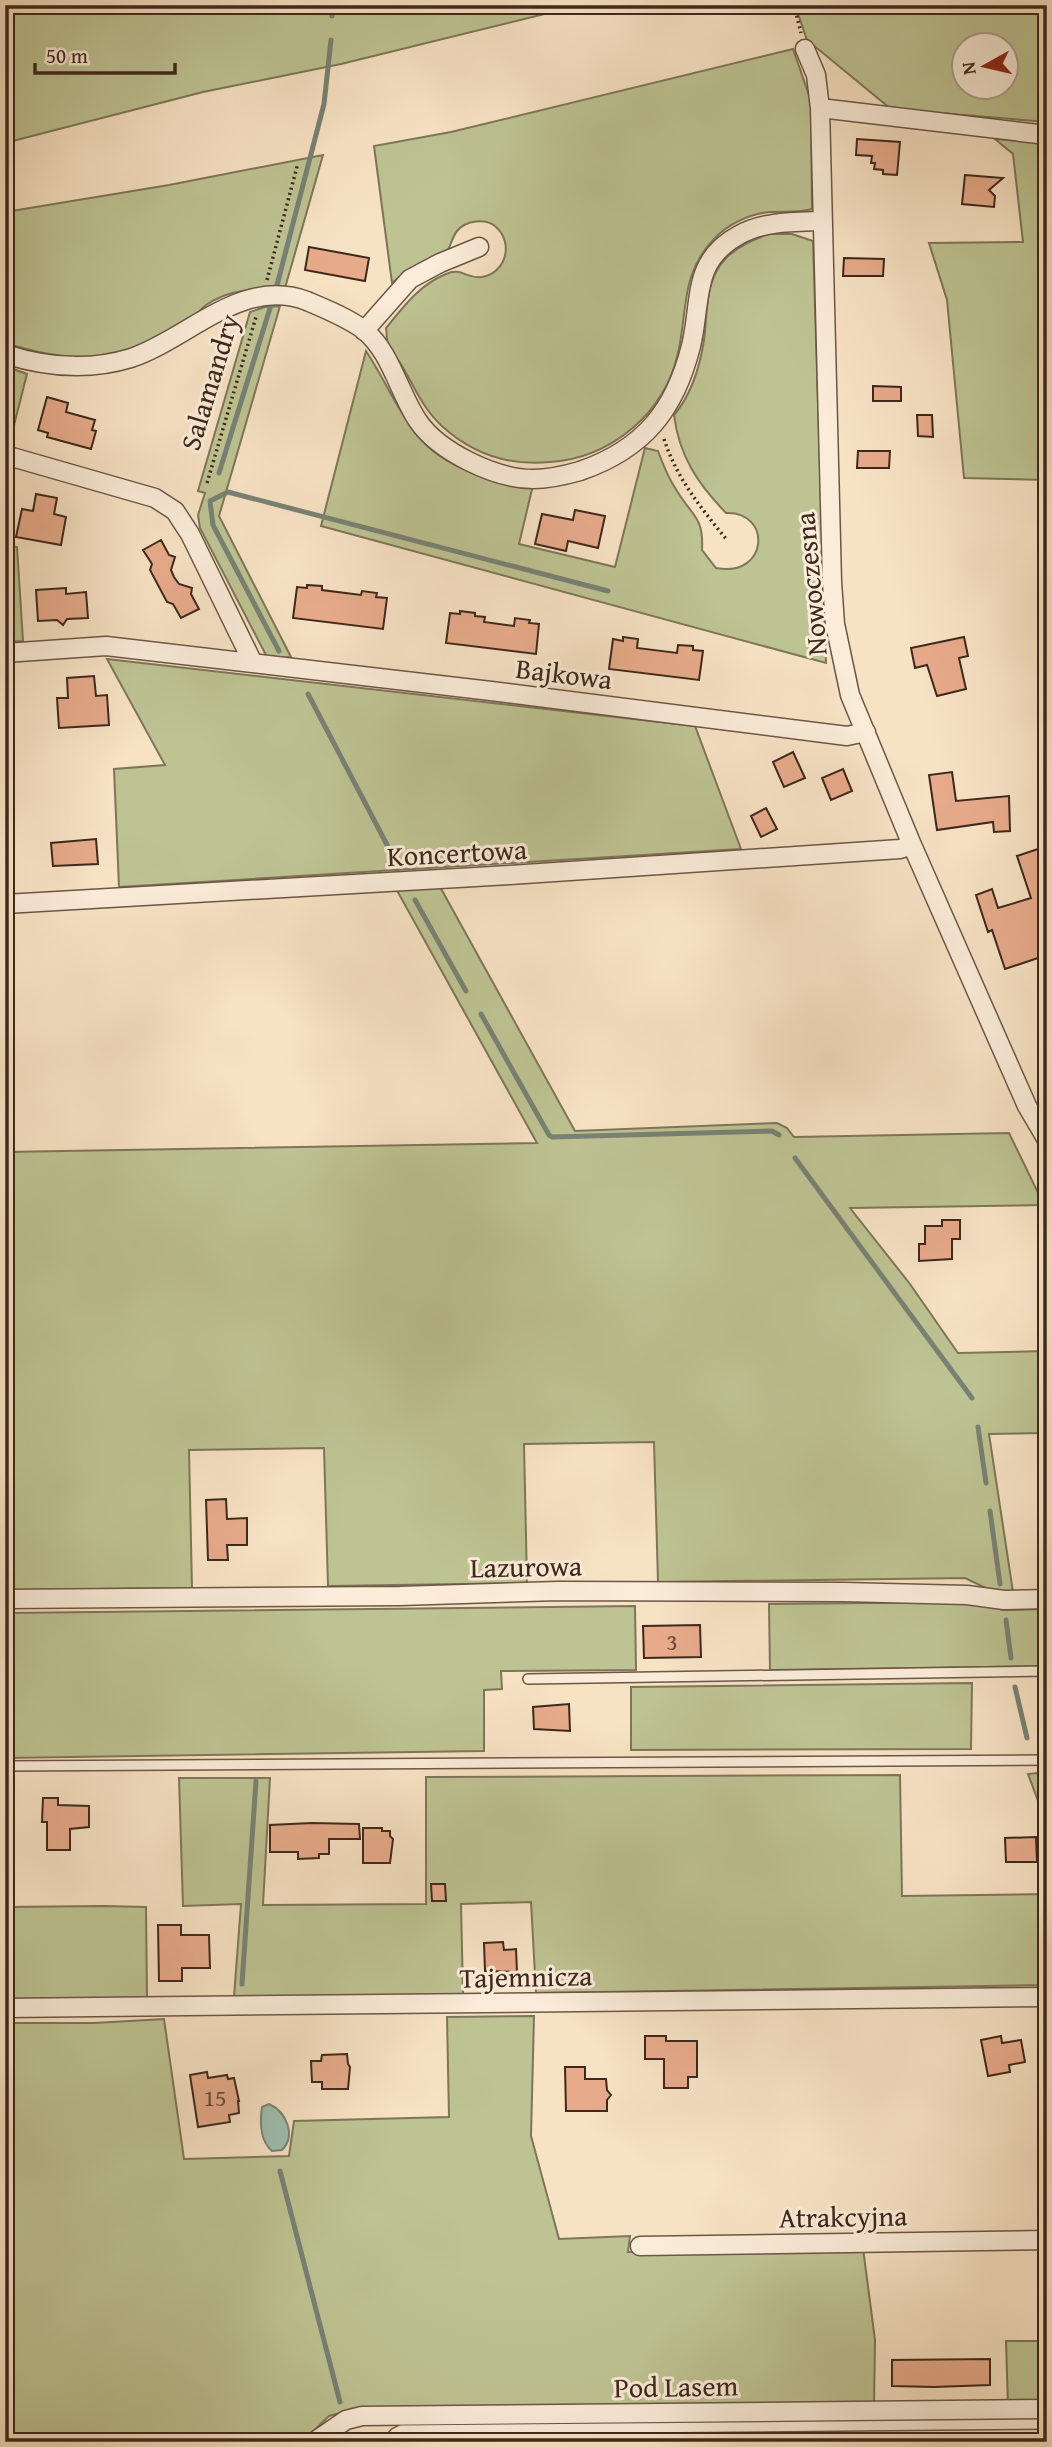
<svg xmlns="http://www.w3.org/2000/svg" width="1052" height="2447" viewBox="0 0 1052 2447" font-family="'Gentium Book Plus',serif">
  <rect width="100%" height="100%" fill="#f7e2c4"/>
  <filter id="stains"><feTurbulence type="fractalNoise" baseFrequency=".00286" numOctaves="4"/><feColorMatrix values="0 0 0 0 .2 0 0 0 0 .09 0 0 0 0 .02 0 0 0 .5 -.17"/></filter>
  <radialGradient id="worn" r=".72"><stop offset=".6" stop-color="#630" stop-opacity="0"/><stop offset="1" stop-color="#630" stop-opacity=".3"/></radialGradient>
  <!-- green -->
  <path fill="#bec393" stroke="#7e7658" stroke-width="2" fill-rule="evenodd" d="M5,5H581L341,64L203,92L5,143Z
    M795,5H1047V122L891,109L807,40ZM964,46H1006V88H964Z
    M793,49L811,101L812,209C798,213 784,211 770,212C749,214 728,224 714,239C680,275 688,309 678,353C665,413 611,458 550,462C510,466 473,454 443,427C423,409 415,388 402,366C398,359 390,351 388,343C386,339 387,332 386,328C404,306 419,285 446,274C462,267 466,279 482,277C506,273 514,243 496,227C486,218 466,220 457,231C453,236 451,244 448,250L409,269L392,283L374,146L451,132Z
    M995,139L1047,143V480L964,478L947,300L929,243L1023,242L1013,154Z
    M323,155L285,288C258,288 229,289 206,305C202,308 199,312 195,316C181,327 154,341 138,348C97,365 46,356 5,343V212L169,185Z
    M768,234H792L813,241L826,663L321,526L366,351C384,378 397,410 417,435C445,469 491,482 533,485L519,544L615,567L645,448L658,451C663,465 669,479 677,491C692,516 704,517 702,550L716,568C769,578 772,511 726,513C698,484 679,456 674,415C691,395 700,366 704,340C708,312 704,281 726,258C738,246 753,240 768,234Z
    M280,306L219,516L291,657L268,659L200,528L198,515L205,493L198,491L250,312L265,307Z
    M5,366L27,374L10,441L5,440Z
    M5,545L17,547L23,641L5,642Z
    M107,659L695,726L741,849L119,887L114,769L165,765Z
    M439,885L575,1131L777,1123L787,1128L794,1137L1009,1133L1044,1205L850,1208L910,1284L958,1353L1047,1351V1433L989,1434L1013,1592L992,1591L965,1578L658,1582L654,1442L524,1444L527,1583L328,1586L324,1448L189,1450L192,1588L5,1590V1152L537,1143L395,887Z
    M974,1602L1003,1610L1047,1609V1666L770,1670L769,1604Z
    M635,1606L636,1670L501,1671L502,1689L484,1690V1751L5,1758V1613Z
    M972,1683L971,1749L631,1750V1687Z
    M1047,1772V1825L1028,1774Z
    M900,1775L902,1896L1047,1894V1985L536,1993L531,1902L461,1904L463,1994L234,1997L241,1904L183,1906L179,1778H270L263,1905L426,1904V1777Z
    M103,1906L146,1907L147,1998L5,1999V1907Z
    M534,2016L531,2136L559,2239L630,2236L628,2252L863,2248L875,2340L874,2406L352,2410L329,2416L302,2442H5V2023H94L164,2019L184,2159L289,2156L294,2121L449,2117L447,2017Z
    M1006,2341H1047V2405L1008,2406Z"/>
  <!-- water -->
  <path fill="#9ebeaf" stroke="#788274" stroke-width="2" d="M269,2104C287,2112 296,2136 282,2150L272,2151C260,2141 260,2121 262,2107Z"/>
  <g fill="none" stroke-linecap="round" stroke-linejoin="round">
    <!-- stream -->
    <path stroke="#788274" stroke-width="5" d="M332,16L333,5
      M276,289L324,104L331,40
      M219,473L271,305
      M279,651L213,525L210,501L228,492L608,591
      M308,694L395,860
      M415,900L466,991
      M481,1014L549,1135L552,1137L772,1131L779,1135
      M795,1158L972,1398
      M978,1427L986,1483
      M990,1511L1000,1584
      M1006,1620L1011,1658
      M1015,1687L1027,1738
      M1042,1784L1047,1797
      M242,1984L256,1781
      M280,2171L340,2402"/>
  </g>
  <!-- building -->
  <path fill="#e7ab8b" stroke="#3e281c" stroke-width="2" d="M857,139L900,142L897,175L883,174V170L874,169L875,163H871L872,156L856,155Z
    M965,175L1003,178L989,190L995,196L994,207L962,204Z
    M309,247L369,258L365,281L305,270Z
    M844,258L884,259L883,276H843Z
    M873,386L901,387V401H873Z
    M47,397L68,403L66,412L95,420L92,430L96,431L91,449L47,437L48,433L38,430Z
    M917,415H932L933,437L918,436Z
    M858,451H890L889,468H857Z
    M36,494L57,498L54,514L66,517L61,545L16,537L22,509L33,511Z
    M575,510L605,516L598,548L568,541L566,551L535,544L542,514L573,520Z
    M161,540L169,555L175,557L171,570L174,577L179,584L192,588L191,594L199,609L181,618L173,604L167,602L150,570L152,564L143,550Z
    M307,585L322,586V590L361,595L362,591L377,593L376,597L387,598L383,629L293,618L297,587L307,588Z
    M66,588V594L86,592L88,618L67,619L63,625L57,620L38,621L36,590Z
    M460,611L475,613V616L485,617L484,622L514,626L515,618L530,620L529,623L539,624L536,654L446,643L450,613L460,614Z
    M623,637L638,639L637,648L677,653L678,645L693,646V650L703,651L699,680L609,669L613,639L623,641Z
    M964,637L968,656L959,658L966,689L937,696L927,665L915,668L911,648Z
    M94,676L96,696L107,695L109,725L59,728L57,698H68L67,678Z
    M793,752L805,778L784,787L773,762Z
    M843,769L852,791L831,800L822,778Z
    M952,772L956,801L1009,796L1010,831L994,832L993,822L937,830L929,775Z
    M766,808L777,829L761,837L751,816Z
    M96,839L98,864L53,866L51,843Z
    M1044,847L1047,856V955L1005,969L992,930L988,932L976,895L992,889L998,908L1031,898L1017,856Z
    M942,1220H960V1239H952V1259L919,1261V1244H925V1226H942Z
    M226,1499L227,1519L247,1518V1545H227L228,1560H208L206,1500Z
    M700,1625L701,1657L644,1658L643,1626Z
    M569,1704L570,1731L534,1729L533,1707Z
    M43,1798H58V1805L89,1806V1827L70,1829V1850H47V1822H42Z
    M312,1823L359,1824L360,1839H329V1854H319V1858L298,1859V1852H270V1825Z
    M363,1828H382V1831H390V1836L393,1839L390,1863H363Z
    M1036,1837L1037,1862H1006L1005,1838Z
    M431,1884H445L446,1901H432Z
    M158,1925H181V1935H209L210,1968H182V1981H159Z
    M503,1942L504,1950L516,1949L517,1972L485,1971L484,1943Z
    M645,2036H666V2041H697V2077H688V2088H664V2059H645Z
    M1001,2036L1002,2043L1021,2040L1025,2062L1009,2065L1010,2072L988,2076L981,2040Z
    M347,2054L348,2064L350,2067L348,2089H322V2082H312L311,2061H321L322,2055Z
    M565,2067H585V2079H606L607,2090L611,2095L607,2100V2111H566Z
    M207,2072L208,2078L227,2075L228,2079L234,2078L239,2101H238L239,2113L229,2115L230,2122L198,2127L190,2075Z
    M990,2359V2385L934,2387L892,2386V2360Z"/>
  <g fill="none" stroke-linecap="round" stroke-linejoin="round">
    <defs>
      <path id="service" d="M528,1679L1047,1671
        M5,1766L1047,1760
        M387,2442L395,2433L401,2430L1047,2424"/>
      <path id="minor" d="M805,49L816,75L820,108L832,582L835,624L850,695L912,845L1027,1106L1047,1140
        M820,108L1047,135
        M364,331L410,279L440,263L479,247
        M5,354C45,367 89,371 131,358C188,339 242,276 307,301C326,309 348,318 364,330C391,352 399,393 418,421C439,452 496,479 533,479C549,479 566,475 580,471C644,449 675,410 691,346C702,301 691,261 739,235C763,221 795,222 822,221
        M5,455L155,498L175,511L190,534L253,663
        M5,653L106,646L491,691L847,736L866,732
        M5,904L510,875L900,849L912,845
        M5,1599L400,1596L558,1591L843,1592L967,1595L1004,1600L1047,1599
        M5,2008L1047,1997
        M640,2246L1047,2240
        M314,2442L346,2420L362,2416L1047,2409"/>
    </defs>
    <!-- service casing -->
    <use href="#service" stroke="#6c5646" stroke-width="12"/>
    <!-- minor casing -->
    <use href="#minor" stroke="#6c5646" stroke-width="21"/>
    <!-- path -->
    <path stroke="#3e281c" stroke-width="3.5" stroke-dasharray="2 3.5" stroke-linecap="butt" d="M794,5L801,33
      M267,280L298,163
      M664,439C677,479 701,508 727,540
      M207,483L256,317"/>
    <!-- service -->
    <use href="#service" stroke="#faecd9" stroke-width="9"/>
    <!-- minor -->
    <use href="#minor" stroke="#faecd9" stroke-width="18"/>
  </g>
  <g text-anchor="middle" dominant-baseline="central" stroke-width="6" stroke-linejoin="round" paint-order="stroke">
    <!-- number labels -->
    <g font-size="24" fill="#684938">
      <text x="672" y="1641">3</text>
      <text x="215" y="2097">15</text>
    </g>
    <!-- street labels -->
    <g font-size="28" fill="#3e281c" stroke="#faecd9">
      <text transform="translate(209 382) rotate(-73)">Salamandry</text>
      <text transform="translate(810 584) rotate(-95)">Nowoczesna</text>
      <text transform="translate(564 673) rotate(7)">Bajkowa</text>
      <text transform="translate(457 852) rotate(-3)">Koncertowa</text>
      <text transform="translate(526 1566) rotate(-1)">Lazurowa</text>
      <text transform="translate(526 1976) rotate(-1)">Tajemnicza</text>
      <text transform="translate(843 2216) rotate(-1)">Atrakcyjna</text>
      <text transform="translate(676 2386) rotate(-1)">Pod Lasem</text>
    </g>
  </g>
  <!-- margin -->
  <rect width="1052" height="2447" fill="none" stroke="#f7e2c4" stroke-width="28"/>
  <rect x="7" y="7" width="1038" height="2433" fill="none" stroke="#3e281c" stroke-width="3.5"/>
  <rect x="14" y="14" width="1024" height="2419" fill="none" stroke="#3e281c" stroke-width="2"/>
  <!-- north arrow -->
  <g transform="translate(985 66) rotate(262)"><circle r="33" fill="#faecd9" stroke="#af9e8d" stroke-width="2"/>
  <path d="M0-5L12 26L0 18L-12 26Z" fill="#8f2418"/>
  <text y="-10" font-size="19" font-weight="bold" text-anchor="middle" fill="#3e281c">N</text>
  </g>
  <!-- scale -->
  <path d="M35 63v10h140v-10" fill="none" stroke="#3e281c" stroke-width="3.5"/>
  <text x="46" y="63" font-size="21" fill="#3e281c" stroke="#faecd9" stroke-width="5" paint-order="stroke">50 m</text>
  <rect width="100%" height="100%" filter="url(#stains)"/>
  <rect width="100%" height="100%" fill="url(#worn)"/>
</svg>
